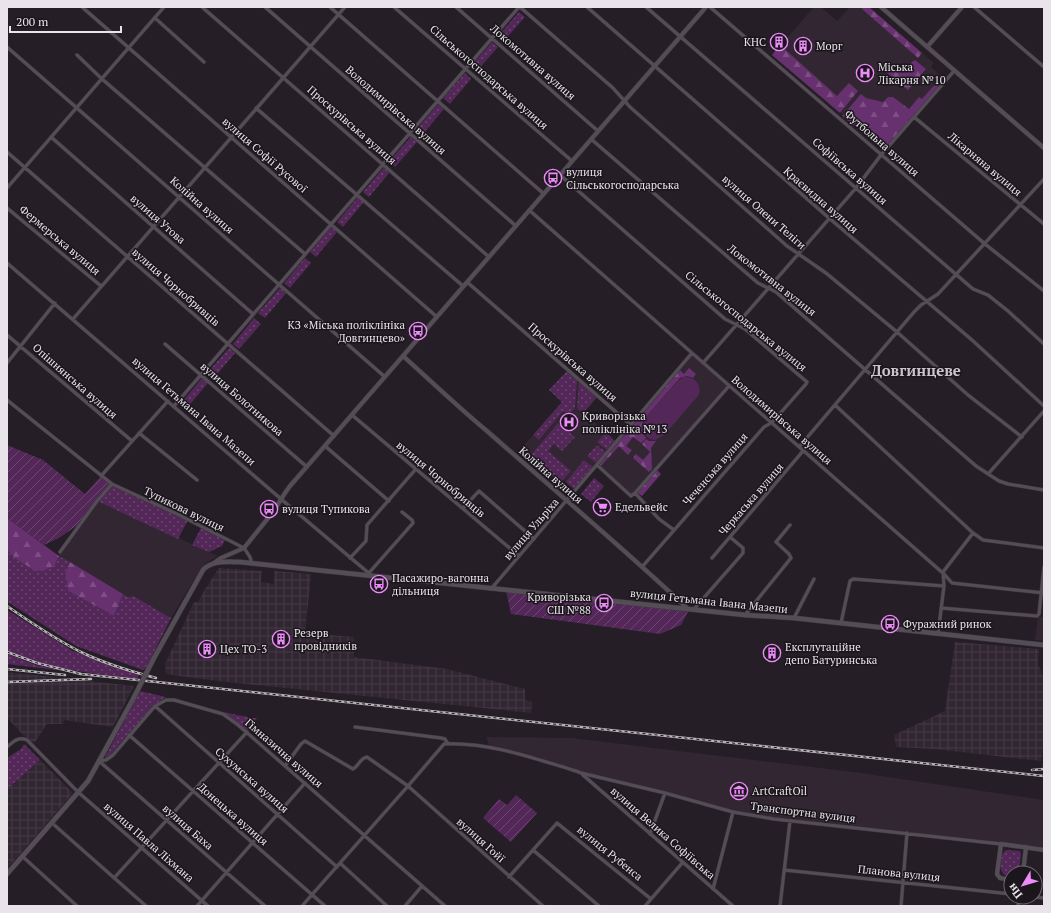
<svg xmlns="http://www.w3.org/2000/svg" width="1051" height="913" viewBox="0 0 1051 913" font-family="'PT Serif',serif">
  <defs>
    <pattern id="industrial-grid" width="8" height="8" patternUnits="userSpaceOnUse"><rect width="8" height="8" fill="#312632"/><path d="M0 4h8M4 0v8" fill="none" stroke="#453b46"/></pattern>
    <pattern id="grass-dots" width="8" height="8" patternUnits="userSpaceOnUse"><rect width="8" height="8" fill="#532859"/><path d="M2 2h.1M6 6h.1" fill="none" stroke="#6c4771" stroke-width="1.8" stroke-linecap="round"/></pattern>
    <pattern id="forest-firs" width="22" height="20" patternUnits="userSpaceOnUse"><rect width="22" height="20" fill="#67306e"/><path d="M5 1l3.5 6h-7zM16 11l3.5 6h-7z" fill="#7d4e83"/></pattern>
    <pattern id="garden-furrows" width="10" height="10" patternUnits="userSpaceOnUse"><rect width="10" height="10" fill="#532859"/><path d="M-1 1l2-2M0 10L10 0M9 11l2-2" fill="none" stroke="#6c4771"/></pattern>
  </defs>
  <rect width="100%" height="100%" fill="#251e26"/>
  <!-- built -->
  <path fill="#312632" d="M814,7H821L837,21L850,7H869L934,63L931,67L945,79L883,149L772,55Z
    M692,353L729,386L631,496L597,465Z
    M567,371L597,397L584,413L615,441L574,489L563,480L560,483L552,476L549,479L518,452L562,402L549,390Z
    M97,501L218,556L206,563L201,568L171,618L135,596L128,597L123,594L59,556V552Z
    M1038,617H1044V641L1035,640Z
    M486,737L572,738L854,772L1044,800V850L774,819L733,812L490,747Z"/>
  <!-- industrial -->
  <path fill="url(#industrial-grid)" d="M219,568L262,571L261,582L274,584V571L311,574L305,633L354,637V657L447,669L525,689V700L532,702L531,713L217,681L166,674L165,664L194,602H198L205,589Z
    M955,642L1039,649L1038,664L1044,678L1043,722L1044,723V740L1041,761L934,749L896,747L894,735L945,711Z
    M7,672L134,686L113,727L64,720L63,724H47L35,742H32L26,738L7,718Z
    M40,760L73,793L7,869V789Z"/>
  <!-- grass -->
  <path fill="url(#grass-dots)" d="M519,12L525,17L503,42L497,37Z
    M492,42L498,47L476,72L470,67Z
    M465,73L471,79L450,104L443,98Z
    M438,104L444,109L423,134L417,129Z
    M411,137L417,142L395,167L389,161Z
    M384,167L390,172L369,197L363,192Z
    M358,197L364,202L343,227L337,222Z
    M331,227L337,232L316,257L310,252Z
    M305,258L311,263L290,288L284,283Z
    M280,288L286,293L265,318L258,313Z
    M254,318L261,324L239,349L233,344Z
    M229,348L235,353L214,378L207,373Z
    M567,371L577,380L575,408L568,415L563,411L539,440L533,435L562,402L549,390Z
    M202,378L208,383L187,408L181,403Z
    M579,382L597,397L583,413L577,408Z
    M558,423L575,437L562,451L554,444L548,451L571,471L560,483L552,476L549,479L527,460Z
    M606,432L615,441L607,450L597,442Z
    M596,446H598L606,452L596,463L587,456Z
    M584,460L593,467L574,489L566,482Z
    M594,478L604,486L591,502L581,494Z
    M112,484L188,520L178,539L97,501Z
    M202,526L226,538L222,546L209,552L192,545Z
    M7,550L15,558L53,566L59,556L70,562L65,573L68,591L114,616L123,594L128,597L134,596L171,618L146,668L143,670L76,646L8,602Z
    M7,610L73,651L139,675L137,679C94,673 47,670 7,651Z
    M7,654L36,665L65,671L7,664Z
    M140,691L166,697L153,706L111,754L104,759Z
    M223,712L252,718H257L247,732L238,723Z
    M24,744L40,760L7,789V758L21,749Z
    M1006,850L1020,851L1021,854L1019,872L1018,873H1011V876L1004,875C998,868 999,855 1006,850Z"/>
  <!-- forest -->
  <path fill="url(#forest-firs)" d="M863,7H869L922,53L918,58L862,9Z
    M780,45L837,96L849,83L858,91L840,113L772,55Z
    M915,60L926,69L908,90L886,72L892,65L902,73L912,62Z
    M937,82L940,85L886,148L883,149L842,116L861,94L866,98L883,102L888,97H893L909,109L919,97L922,99Z
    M689,368L696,374L693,378L687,376L680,378L645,418C640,425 640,431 646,438L641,443L633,437L626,446L632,450L628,455L619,446L601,466L600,464L680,370L684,374Z
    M646,439L649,441H656L651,448L652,469L649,472L633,458L636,454L643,460L650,452L642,444Z
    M656,469L661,474L642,496L636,492Z
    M7,518L59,556L54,566L44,570L35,571L15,558L7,550Z
    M70,562L123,594L114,616L68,591L65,573Z"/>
  <!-- garden -->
  <path fill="url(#garden-furrows)" d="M7,445L43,460L85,494L101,476L112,484L79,524L59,538L44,545L7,518Z
    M506,590L690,608L681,625L660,634L511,614Z
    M516,795L537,813L511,842L483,818L499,799L507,805Z"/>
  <!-- pitch -->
  <path fill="#532859" d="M684,377C695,376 703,386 698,396L664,435L655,440C643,438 640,429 644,419L678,381Z"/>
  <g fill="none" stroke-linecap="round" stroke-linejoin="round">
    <defs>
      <path id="minor" d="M82,7L437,317
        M202,7L489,257
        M265,7L516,226
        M330,7L544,194
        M394,7L572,161
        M456,7L598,131
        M520,7L613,88L630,107L787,246L826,273L897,332L968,395L1022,437
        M587,7L829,218L972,340L1044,406
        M646,7L973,289L988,295L1008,311L1044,344
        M710,7L985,244L1044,291
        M974,7L1044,67
        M155,18L204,62
        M7,47L385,377
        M77,55L102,79L305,254
        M256,108L463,286
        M914,117L1044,224
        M51,137L253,314
        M591,139L758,283L776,292L976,466L999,481L1008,484L1044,490
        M7,152L334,436
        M560,175L725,319L745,329L807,382L806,384L776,418L771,423L764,427L642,567
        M7,188L164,7
        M7,208L101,286
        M529,210L944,574L952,583L1044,593
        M7,263L281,499L371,575
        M467,282L631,425
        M73,319L345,7
        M7,335L132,441
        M165,344L307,467
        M7,363L55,303
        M703,363L856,188L881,155L954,71
        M7,400L112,484L177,514L244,548L250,557L252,564
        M835,405L973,533L983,540L1044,548
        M174,406L519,7
        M352,415L519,556
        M139,433L197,480
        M325,446L389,501
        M799,447L914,312L921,305L938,294L1044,179
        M597,465L631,496L635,493
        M988,474L1044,411
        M101,476L168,401
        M463,508L479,491L534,539
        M674,530L659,519L635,493L729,386
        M60,552L97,501L112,484
        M350,558L366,541L367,525L415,470
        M712,558L803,451
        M368,574L413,523L412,520L402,512
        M491,589L692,353
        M941,608L1037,616L1039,614L1044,567
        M694,609L743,553V548L730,537
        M745,615L791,558L789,554L776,542L790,525
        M794,618L814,579
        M841,623L850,581L853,579L944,586
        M938,634L944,586L943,572L973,533
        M155,706L337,867
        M355,727L441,738L445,739L448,744
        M129,735L325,906
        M7,747C13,742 18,736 27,740L78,792L208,906
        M99,761L106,760L113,755L155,706L166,700H174L223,714L237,724L445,906
        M99,761L265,906
        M285,766L301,744L305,741L353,769C359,766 360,758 367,757L408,786L302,906
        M583,775L733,906
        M52,823L146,906
        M650,834L665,793
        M533,850L599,906
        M22,856L77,906
        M340,863L387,906
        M784,870L1011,894
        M509,877L557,823L651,899
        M114,878L247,732
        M713,889L733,812
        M1035,897L1044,898
        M197,906L305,783
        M405,906L422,886
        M543,906L408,786L444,744C489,742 533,758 576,771L581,773L665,793L733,812L774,819L1001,844
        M645,906L683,862
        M780,906L790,821
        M901,906L907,833
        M1018,906L1019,897"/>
      <path id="tertiary" d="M881,7L1044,148
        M927,47L962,7
        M403,356C431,381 458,407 487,431C554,490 622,547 687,608
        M214,563L221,558L244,548L273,512L285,493L290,486L706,7
        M1023,873L1026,847
        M1011,880L1000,878L997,874L1001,844L1044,850"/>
      <path id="secondary" d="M154,658L203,570C212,560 227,562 240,562L745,615L794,618L1044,645
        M7,874L88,781L132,701"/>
    </defs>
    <!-- minor casing -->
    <use href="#minor" stroke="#3e383f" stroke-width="4"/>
    <!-- tertiary casing -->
    <use href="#tertiary" stroke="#3e383f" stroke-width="5"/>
    <!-- secondary casing -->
    <use href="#secondary" stroke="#3e383f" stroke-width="5.5"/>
    <!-- minor -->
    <use href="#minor" stroke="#544d55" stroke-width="3"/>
    <!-- tertiary -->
    <use href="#tertiary" stroke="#544d55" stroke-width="4"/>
    <!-- secondary -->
    <use href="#secondary" stroke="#544d55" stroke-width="4.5"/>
    <defs>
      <path id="rail" d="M7,606C32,623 56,640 83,653C104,663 133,672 156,678
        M7,652L37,663L81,674L1044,776
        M7,669L65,675
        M7,682L91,679
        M1032,770L1044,769"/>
    </defs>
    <!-- rail casing -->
    <use href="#rail" stroke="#b9b4b9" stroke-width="2.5"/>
    <!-- rail -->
    <use href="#rail" stroke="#1b151c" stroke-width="1" stroke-dasharray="3" stroke-linecap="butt"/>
    <defs>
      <path id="secondary-bridge" d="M132,701L154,658"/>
    </defs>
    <!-- secondary-bridge casing -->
    <use href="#secondary-bridge" stroke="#3e383f" stroke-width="5.5" stroke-linecap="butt"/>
    <!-- secondary-bridge -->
    <use href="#secondary-bridge" stroke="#544d55" stroke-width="4.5"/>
  </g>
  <!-- icons -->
  <defs>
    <symbol id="building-ring" viewBox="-11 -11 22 22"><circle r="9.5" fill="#1b151c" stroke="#ed8cf9" stroke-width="1.5"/><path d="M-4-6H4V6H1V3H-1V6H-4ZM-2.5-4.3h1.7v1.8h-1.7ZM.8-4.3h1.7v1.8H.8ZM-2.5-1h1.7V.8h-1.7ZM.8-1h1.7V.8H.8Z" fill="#ed8cf9"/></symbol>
    <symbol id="hospital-ring" viewBox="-11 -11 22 22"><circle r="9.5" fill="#1b151c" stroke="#ed8cf9" stroke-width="1.5"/><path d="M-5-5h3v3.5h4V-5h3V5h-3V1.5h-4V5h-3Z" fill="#ed8cf9"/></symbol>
    <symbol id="bus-ring" viewBox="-11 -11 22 22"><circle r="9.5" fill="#1b151c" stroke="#ed8cf9" stroke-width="1.5"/><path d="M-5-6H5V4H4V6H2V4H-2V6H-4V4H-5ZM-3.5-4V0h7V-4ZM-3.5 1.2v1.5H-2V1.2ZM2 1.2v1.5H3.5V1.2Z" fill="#ed8cf9"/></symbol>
    <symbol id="supermarket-ring" viewBox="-11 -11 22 22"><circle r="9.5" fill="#1b151c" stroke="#ed8cf9" stroke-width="1.5"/><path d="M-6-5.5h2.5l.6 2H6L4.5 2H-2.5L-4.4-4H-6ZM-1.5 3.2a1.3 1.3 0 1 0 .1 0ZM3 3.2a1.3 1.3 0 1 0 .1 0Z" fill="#ed8cf9"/></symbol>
    <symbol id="museum-ring" viewBox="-11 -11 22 22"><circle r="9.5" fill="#1b151c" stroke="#ed8cf9" stroke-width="1.5"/><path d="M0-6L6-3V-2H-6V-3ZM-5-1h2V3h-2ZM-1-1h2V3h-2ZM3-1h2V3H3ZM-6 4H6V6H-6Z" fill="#ed8cf9"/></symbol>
  </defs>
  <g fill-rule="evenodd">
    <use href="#building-ring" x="769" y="32" width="20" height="20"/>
    <use href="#building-ring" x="793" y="36" width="20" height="20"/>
    <use href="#hospital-ring" x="855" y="63" width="20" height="20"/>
    <use href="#bus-ring" x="543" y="168" width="20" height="20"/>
    <use href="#bus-ring" x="408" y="321" width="20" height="20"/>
    <use href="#hospital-ring" x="559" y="412" width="20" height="20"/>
    <use href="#supermarket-ring" x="592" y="497" width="20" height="20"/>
    <use href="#bus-ring" x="259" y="499" width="20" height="20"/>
    <use href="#bus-ring" x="369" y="574" width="20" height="20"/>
    <use href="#bus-ring" x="594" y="593" width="20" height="20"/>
    <use href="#bus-ring" x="880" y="614" width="20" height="20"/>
    <use href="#building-ring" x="271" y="629" width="20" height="20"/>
    <use href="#building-ring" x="197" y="639" width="20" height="20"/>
    <use href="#building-ring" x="762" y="643" width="20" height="20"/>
    <use href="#museum-ring" x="729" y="781" width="20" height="20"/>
  </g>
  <g text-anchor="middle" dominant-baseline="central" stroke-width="3" stroke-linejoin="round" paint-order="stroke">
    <!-- poi labels -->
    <g font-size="11" fill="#e9e4e9" stroke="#1b151c" text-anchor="start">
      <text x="766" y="42" text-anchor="end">КНС</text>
      <text x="816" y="46">Морг</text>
      <text x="878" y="67">Міська<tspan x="878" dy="13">Лікарня №10</tspan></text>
      <text x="566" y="172">вулиця<tspan x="566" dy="13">Сільськогосподарська</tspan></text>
      <text x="405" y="325" text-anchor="end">КЗ «Міська поліклініка<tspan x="405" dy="13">Довгинцево»</tspan></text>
      <text x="582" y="416">Криворізька<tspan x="582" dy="13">поліклініка №13</tspan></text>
      <text x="615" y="507">Едельвейс</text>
      <text x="282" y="509">вулиця Тупикова</text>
      <text x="392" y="578">Пасажиро-вагонна<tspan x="392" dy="13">дільниця</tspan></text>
      <text x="591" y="597" text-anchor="end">Криворізька<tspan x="591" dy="13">СШ №88</tspan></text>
      <text x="903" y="624">Фуражний ринок</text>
      <text x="294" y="633">Резерв<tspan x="294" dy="13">провідників</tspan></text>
      <text x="785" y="647">Експлутаційне<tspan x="785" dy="13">депо Батуринська</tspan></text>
      <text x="220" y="649">Цех ТО-3</text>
      <text x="752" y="791">ArtCraftOil</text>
    </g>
    <!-- street labels -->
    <g font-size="11" fill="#e9e4e9" stroke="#1b151c">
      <text transform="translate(533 62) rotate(41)">Локомотивна вулиця</text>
      <text transform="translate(489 77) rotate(41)">Сільськогосподарська вулиця</text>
      <text transform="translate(396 110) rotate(41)">Володимирівська вулиця</text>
      <text transform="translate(352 125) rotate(41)">Проскурівська вулиця</text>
      <text transform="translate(882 143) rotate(41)">Футбольна вулиця</text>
      <text transform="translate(265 155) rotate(41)">вулиця Софії Русової</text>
      <text transform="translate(985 164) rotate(40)">Лікарняна вулиця</text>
      <text transform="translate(850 171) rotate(41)">Софіївська вулиця</text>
      <text transform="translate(821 200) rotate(41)">Краєвидна вулиця</text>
      <text transform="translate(202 205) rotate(41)">Колійна вулиця</text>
      <text transform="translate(764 212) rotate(41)">вулиця Олени Теліги</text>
      <text transform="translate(158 219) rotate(41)">вулиця Утова</text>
      <text transform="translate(60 240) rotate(40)">Фермерська вулиця</text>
      <text transform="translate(772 280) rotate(38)">Локомотивна вулиця</text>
      <text transform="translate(176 287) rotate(41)">вулиця Чорнобривців</text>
      <text transform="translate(746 321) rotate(39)">Сільськогосподарська вулиця</text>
      <text transform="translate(573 362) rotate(41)">Проскурівська вулиця</text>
      <text transform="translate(75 381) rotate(41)">Опішнянська вулиця</text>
      <text transform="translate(242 399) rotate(41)">вулиця Болотникова</text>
      <text transform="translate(194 411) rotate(41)">вулиця Гетьмана Івана Мазепи</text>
      <text transform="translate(782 420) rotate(41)">Володимирівська вулиця</text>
      <text transform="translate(715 469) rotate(-49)">Чеченська вулиця</text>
      <text transform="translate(551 475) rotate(41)">Колійна вулиця</text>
      <text transform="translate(441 479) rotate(40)">вулиця Чорнобривців</text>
      <text transform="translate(751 499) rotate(-49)">Черкаська вулиця</text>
      <text transform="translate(184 509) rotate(26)">Тупикова вулиця</text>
      <text transform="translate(531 529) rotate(-49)">вулиця Ульріха</text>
      <text transform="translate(709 601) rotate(6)">вулиця Гетьмана Івана Мазепи</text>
      <text transform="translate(284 753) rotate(41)">Гімназична вулиця</text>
      <text transform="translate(252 780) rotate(41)">Сухумська вулиця</text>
      <text transform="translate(803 812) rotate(7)">Транспортна вулиця</text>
      <text transform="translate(233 814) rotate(41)">Донецька вулиця</text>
      <text transform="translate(188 827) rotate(41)">вулиця Баха</text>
      <text transform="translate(663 833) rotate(41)">вулиця Велика Софіївська</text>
      <text transform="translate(481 840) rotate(42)">вулиця Гойї</text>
      <text transform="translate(149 842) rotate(41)">вулиця Павла Ліхмана</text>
      <text transform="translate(610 853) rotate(39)">вулиця Рубенса</text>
      <text transform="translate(899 873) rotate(6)">Планова вулиця</text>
    </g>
    <!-- district labels -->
    <g font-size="15" font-weight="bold" fill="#ccc3cd" stroke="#1b151c">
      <text x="916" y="370">Довгинцеве</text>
    </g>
  </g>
  <!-- border -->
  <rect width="1051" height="913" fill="none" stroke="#e9e4e9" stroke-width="16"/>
  <!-- north arrow -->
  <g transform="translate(1023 885) rotate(232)"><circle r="19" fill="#1b151c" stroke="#6d686e"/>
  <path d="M0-3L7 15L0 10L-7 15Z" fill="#ed8cf9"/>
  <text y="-6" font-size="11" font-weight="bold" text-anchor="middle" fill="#e9e4e9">Пн</text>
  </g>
  <!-- scale -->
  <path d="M10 26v6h111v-6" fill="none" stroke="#e9e4e9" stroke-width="2"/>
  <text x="16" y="26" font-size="12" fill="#e9e4e9" stroke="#1b151c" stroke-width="3" paint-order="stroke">200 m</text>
</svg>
